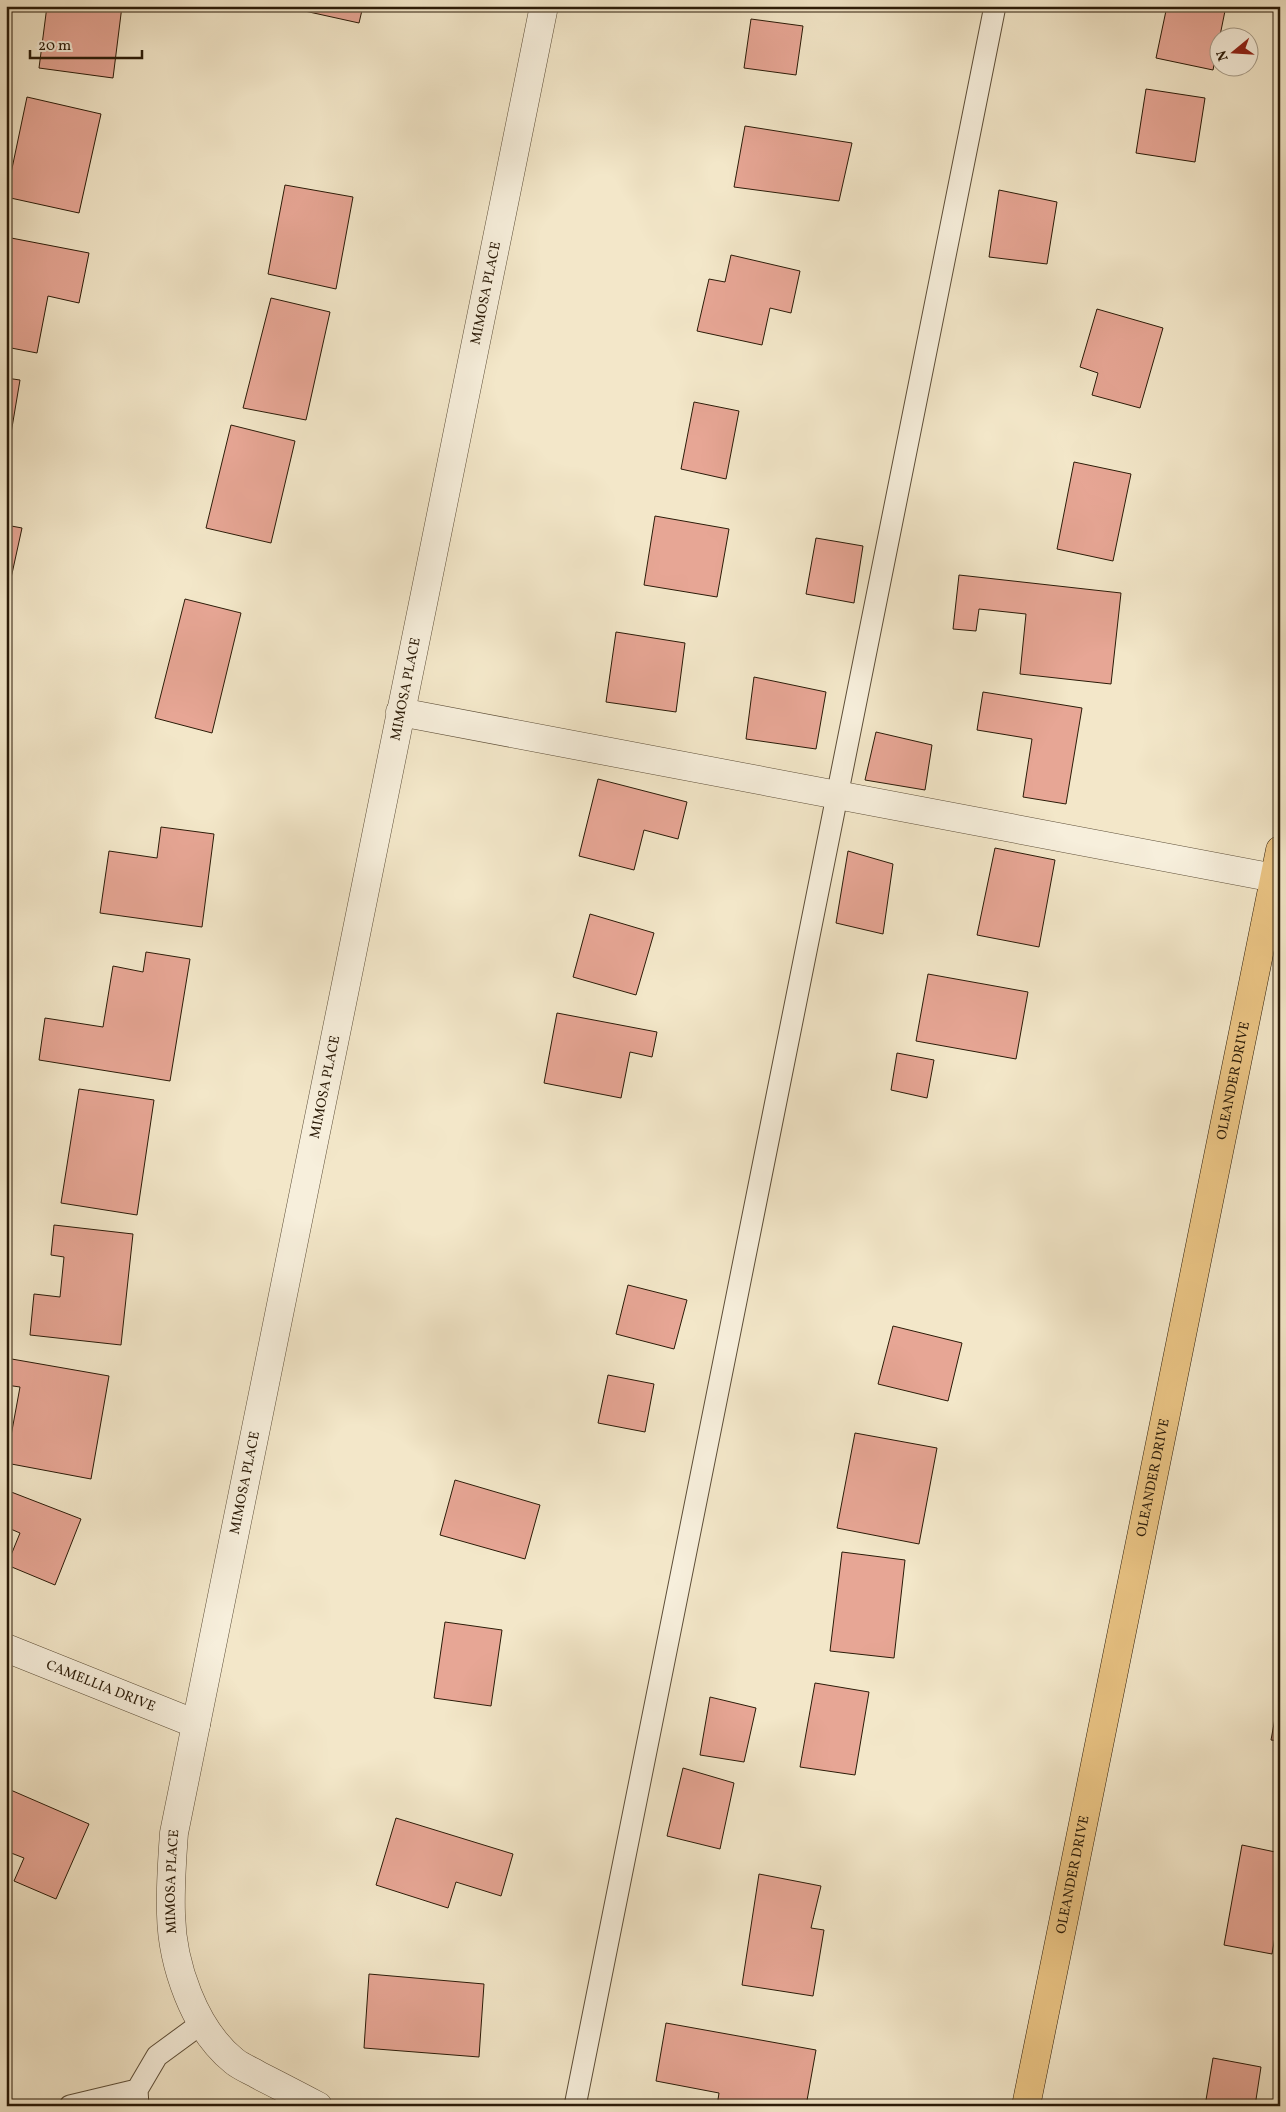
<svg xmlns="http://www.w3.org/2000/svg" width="1286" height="2112" viewBox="0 0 1286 2112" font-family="Vollkorn,serif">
  <rect width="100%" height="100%" fill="#f3e7c9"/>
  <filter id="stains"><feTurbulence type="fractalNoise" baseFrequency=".004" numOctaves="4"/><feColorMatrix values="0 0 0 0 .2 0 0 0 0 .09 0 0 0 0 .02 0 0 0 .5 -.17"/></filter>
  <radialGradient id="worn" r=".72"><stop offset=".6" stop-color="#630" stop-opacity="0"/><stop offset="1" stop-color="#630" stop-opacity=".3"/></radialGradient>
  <!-- building -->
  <path fill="#e7a695" stroke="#2b1b08" d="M47,6H122L113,78L39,68Z
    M291,6H363L359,23L291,8Z
    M1167,6H1226L1213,70L1156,58Z
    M751,19L803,26L796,75L744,68Z
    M1146,89L1205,98L1195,162L1136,153Z
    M27,97L101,114L79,213L6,197Z
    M745,126L852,143L839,201L734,187Z
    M285,185L353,197L336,289L268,274Z
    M999,190L1057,202L1047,264L989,257Z
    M6,237L89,253L79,303L48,296L37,353L6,347Z
    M731,255L800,271L791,313L770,308L762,345L697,331L709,279L725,282Z
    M271,298L330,312L306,420L243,408Z
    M1097,309L1163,328L1140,408L1092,395L1098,373L1080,367Z
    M6,378L20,380L6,463Z
    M694,402L739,411L726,479L681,469Z
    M231,425L295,441L271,543L206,528Z
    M1074,462L1131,474L1113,561L1057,549Z
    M655,516L729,529L717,597L644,585Z
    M6,525L22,528L6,601Z
    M816,538L863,546L854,603L806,594Z
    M959,575L1121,593L1111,684L1020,674L1026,614L979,609L976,631L953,629Z
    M185,599L241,613L212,733L155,718Z
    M616,632L685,643L676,712L606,702Z
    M754,677L826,692L816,749L746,739Z
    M983,692L1082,708L1066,804L1023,797L1032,739L977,730Z
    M876,732L932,745L925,790L865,780Z
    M598,779L687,802L678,839L644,830L634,870L579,856Z
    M161,827L214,834L202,927L100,913L109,851L157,858Z
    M995,848L1055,860L1039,947L977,935Z
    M848,851L893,864L883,934L836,923Z
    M590,914L654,933L636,995L573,977Z
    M146,952L190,959L170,1081L39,1060L45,1018L103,1027L113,966L143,972Z
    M928,974L1028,992L1016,1059L916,1041Z
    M557,1013L657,1032L652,1057L630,1052L621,1098L544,1083Z
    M897,1053L934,1060L927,1098L891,1090Z
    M79,1089L154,1100L137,1215L61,1203Z
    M54,1225L133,1234L121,1345L30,1335L34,1294L60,1297L64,1257L51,1255Z
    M628,1285L687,1300L674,1349L616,1334Z
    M893,1326L962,1343L948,1401L878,1384Z
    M6,1358L109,1376L91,1479L6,1463L20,1387L6,1385Z
    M608,1375L654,1384L645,1432L598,1423Z
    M855,1433L937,1448L919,1544L837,1528Z
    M455,1480L540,1505L525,1559L440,1535Z
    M6,1490L81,1519L55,1585L7,1565L20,1533L6,1527Z
    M842,1552L905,1560L894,1658L830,1651Z
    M445,1622L502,1630L491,1706L434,1698Z
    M815,1683L869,1692L855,1775L800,1767Z
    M1280,1691V1741L1271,1740Z
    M710,1697L756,1708L744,1762L700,1755Z
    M683,1768L734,1783L720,1849L667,1836Z
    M6,1788L89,1824L56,1899L14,1881L24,1858L6,1851Z
    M396,1818L513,1854L501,1896L456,1882L448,1908L376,1885Z
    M1242,1845L1280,1853V1908L1272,1954L1224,1945Z
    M759,1874L821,1886L811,1928L824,1930L813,1996L742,1985Z
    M369,1974L484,1984L479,2057L364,2048Z
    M666,2023L816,2050L806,2106H717L719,2093L656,2081Z
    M1213,2058L1261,2067L1255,2106H1205Z"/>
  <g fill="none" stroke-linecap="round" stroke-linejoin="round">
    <defs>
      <path id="lane" d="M70,2106L137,2090
        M138,2106L137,2090L157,2056L202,2023
        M575,2106L995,6"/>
      <g id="street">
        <path d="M400,712L1280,879"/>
        <path id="s1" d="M6,1648L196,1724"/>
        <path id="s2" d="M318,2106C299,2096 280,2086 260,2076C252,2071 241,2067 234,2061C194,2029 172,1964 171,1914C170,1887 172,1860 174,1833L544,6"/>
      </g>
      <g id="primary">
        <path id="s3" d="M1026,2106L1280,850"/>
      </g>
    </defs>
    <!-- lane casing -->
    <use href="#lane" stroke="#5d4e38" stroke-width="23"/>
    <!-- street casing -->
    <use href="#street" stroke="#5d4e38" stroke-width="29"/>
    <!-- primary casing -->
    <use href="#primary" stroke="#2b1b08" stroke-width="29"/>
    <!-- lane -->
    <use href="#lane" stroke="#f7efdc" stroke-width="21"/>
    <!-- street -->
    <use href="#street" stroke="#f7efdc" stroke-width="28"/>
    <!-- primary -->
    <use href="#primary" stroke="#eac484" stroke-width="28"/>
  </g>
  <g text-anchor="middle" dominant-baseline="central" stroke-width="4.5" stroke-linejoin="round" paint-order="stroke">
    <!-- street labels -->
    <g font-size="14" fill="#2b1b08" stroke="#f7efdc">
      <text stroke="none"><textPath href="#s2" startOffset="1912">MIMOSA PLACE</textPath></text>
      <text stroke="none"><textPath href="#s2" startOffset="1508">MIMOSA PLACE</textPath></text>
      <text stroke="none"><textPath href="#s3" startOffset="1046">OLEANDER DRIVE</textPath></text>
      <text stroke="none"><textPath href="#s2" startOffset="1102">MIMOSA PLACE</textPath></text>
      <text stroke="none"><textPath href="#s3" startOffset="641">OLEANDER DRIVE</textPath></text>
      <text stroke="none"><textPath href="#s2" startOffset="698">MIMOSA PLACE</textPath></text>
      <text stroke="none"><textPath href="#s1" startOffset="102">CAMELLIA DRIVE</textPath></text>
      <text stroke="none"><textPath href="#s3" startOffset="236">OLEANDER DRIVE</textPath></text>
      <text stroke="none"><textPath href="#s2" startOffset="292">MIMOSA PLACE</textPath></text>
    </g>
  </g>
  <!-- margin -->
  <rect width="1286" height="2112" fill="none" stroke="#f3e7c9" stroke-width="25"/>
  <rect x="8" y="8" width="1271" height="2097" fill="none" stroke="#2b1b08" stroke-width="2.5"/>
  <rect x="12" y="12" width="1261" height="2087" fill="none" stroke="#2b1b08"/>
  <!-- north arrow -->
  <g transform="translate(1234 52) rotate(252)"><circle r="24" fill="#f7efdc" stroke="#a59a87"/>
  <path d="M0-4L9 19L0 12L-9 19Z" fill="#8f2418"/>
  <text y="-8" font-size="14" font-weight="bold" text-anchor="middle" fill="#2b1b08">N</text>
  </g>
  <!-- scale -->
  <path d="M30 50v8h112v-8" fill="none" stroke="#2b1b08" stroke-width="2.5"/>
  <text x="38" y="50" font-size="15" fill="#2b1b08" stroke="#f7efdc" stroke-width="4" paint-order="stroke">20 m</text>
  <rect width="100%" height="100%" filter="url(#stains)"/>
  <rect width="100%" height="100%" fill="url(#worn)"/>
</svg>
